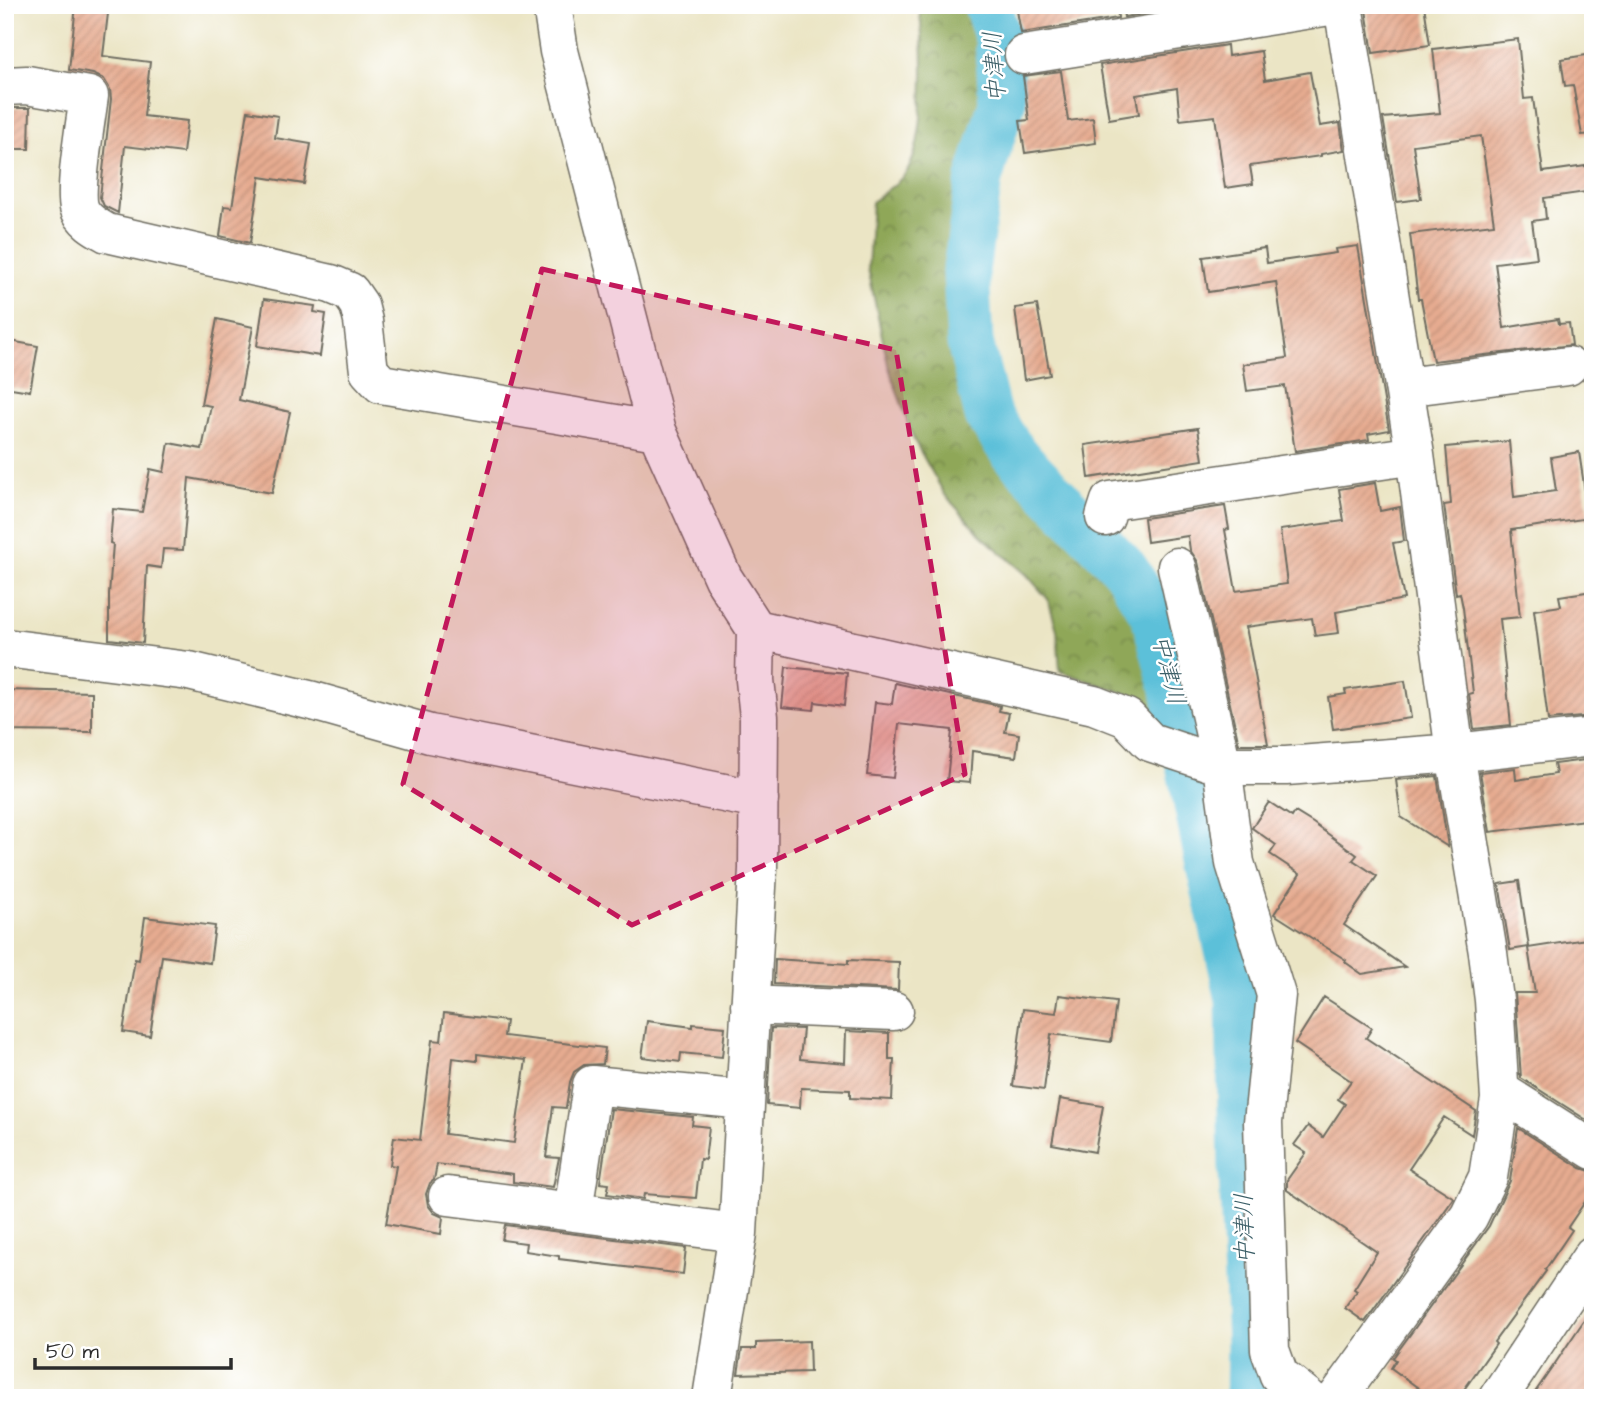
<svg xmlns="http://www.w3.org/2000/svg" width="1598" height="1403" viewBox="0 0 1598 1403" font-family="'Architects Daughter','Klee One',sans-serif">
  <defs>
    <pattern id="forest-crowns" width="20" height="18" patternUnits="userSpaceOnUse" patternTransform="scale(1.75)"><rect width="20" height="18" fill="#8fa758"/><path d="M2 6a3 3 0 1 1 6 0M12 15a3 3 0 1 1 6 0" fill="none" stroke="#758849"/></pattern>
    <pattern id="building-hatch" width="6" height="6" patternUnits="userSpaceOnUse" patternTransform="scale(1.75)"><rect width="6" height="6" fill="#e6ab90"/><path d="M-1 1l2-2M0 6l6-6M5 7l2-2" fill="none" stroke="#c5937c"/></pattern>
  </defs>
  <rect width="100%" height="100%" fill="#fff"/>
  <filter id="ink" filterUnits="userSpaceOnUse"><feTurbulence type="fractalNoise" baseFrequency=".0143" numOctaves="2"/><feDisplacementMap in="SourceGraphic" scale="14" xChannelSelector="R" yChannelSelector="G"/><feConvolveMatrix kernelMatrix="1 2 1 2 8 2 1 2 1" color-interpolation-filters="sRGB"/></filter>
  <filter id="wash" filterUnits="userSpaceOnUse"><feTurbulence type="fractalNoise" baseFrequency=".00686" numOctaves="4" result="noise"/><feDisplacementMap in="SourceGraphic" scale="28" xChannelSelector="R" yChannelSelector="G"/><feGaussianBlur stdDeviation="1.57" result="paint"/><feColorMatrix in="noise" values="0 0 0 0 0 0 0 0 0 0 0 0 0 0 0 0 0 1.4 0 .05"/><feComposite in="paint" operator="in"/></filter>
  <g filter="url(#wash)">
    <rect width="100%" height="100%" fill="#ebe5c5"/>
    <!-- forest -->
    <path fill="url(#forest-crowns)" stroke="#5d6942" stroke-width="2" d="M919,5H973L986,39L988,89L965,158L950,258L956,356L991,450L1120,581L1145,622L1165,720L1136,697L1060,671L1057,630L1048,599L1027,575L982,536L945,495L914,440L888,365L868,269L872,202C882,193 898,184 906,173C928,140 924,45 919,5Z"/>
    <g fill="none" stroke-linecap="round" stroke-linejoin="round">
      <!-- river -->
      <path stroke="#5bc0d9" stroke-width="47" d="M987,5L998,38L1002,103L979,179L966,270L970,342L988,415L1015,455L1125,569L1154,615L1173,685L1210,870L1239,999L1242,1174L1250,1342L1249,1398"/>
    </g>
    <g id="blocks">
      <!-- building -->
      <path fill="url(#building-hatch)" fill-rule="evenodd" d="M76,5H109L103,56L150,62L144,116L187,121L183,153L125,146L118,213L104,206L100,197L111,99L110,89L104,79L93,74L69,70Z
        M1016,5H1117L1118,18L1021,33Z
        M1122,5H1149L1150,13L1124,17Z
        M1403,5H1424L1430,45L1373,53L1366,10Z
        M1518,39L1524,99L1533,98L1543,172L1593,165V191L1544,198L1546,219L1532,221L1537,258L1495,263L1504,328L1558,319L1559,324L1569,323L1572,345L1433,361L1421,299H1418L1410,234L1494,224L1481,136L1413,145L1421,199L1397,202L1383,118L1440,113L1433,49Z
        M1227,45L1228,56L1261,51L1265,80L1310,72L1320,126L1340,123L1344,150L1321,154V156L1250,166L1253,184L1225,188L1215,116L1180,120L1177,88L1136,95L1139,114L1109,119L1100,65Z
        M1593,54V134L1582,135L1573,85L1565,86L1561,59Z
        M1061,71L1068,121L1093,118L1096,143L1025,153L1020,121L1029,120L1023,76Z
        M5,108H30L29,149H5Z
        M248,111L278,116L275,138L311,144L304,184L260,177L250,243L220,236L224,206L232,207Z
        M1358,246L1389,430L1368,434L1369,440L1295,451L1285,386L1247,391L1243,364L1287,358L1276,282L1208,292L1203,257L1265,248L1267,263L1336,253L1335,249Z
        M264,299L315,306L314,312L326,314L320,356L257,346Z
        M1037,305L1050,375L1024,380L1015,308Z
        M217,319L253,327L239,400L290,412L272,493L189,478L183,550L163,549L161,568L147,566L143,643L109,639V594L113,544L110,543L113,509L142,512L150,469L164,472L169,443L202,449L211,406L201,404Z
        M5,340L38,346L30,391L5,387Z
        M1198,428L1203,460L1089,478L1085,445Z
        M1509,441L1514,497L1556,491L1551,457L1579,452L1589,518L1511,530L1520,617L1500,619L1511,725L1474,729L1469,694L1473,693L1463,608L1460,593L1456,594L1444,505L1451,504L1446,447Z
        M1375,483L1380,511L1400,507L1404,541L1393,543L1404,599L1336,612L1339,633L1315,636L1312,618L1246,627L1268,744H1239L1198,562L1190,550L1188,536L1147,542L1144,518L1225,506L1229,529L1225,530L1236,591L1287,584L1280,530L1344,521L1339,489Z
        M1593,591V716L1548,720L1534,610L1561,606L1559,596Z
        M786,667L847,673L844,706L815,702L814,710L782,707Z
        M1405,681L1411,718L1333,729L1328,697L1346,694L1345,690Z
        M895,683L1000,706L999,711L1009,713L1005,732L1019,734L1016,757L972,751L970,783L947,781L952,730L899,724L893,778L867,775L875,702L892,704Z
        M5,690L92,692V732L5,731Z
        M1593,759V819L1490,832L1480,772L1515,768L1516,780L1556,774L1554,764Z
        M1437,776L1448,847L1401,817L1396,780Z
        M1269,802L1292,817L1295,812L1313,823L1357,855L1353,860L1377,876L1344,925L1405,967L1362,974L1345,962L1346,960L1274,914L1300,874L1270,854L1276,845L1252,828Z
        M1519,881L1529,947L1510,950L1499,884Z
        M145,917L215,926L210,963L162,956L150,1036L123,1032L135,959L139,960Z
        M1593,938V1124L1521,1078L1515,993H1535L1528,948Z
        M775,959L848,964V960L899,962L898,990L774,984Z
        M1059,995L1116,1002L1111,1042L1051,1034L1044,1090L1013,1086L1023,1009L1056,1013Z
        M1324,997L1372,1028L1366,1038L1476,1111L1472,1135L1444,1117L1409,1169L1454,1198L1365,1322L1345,1308L1357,1291L1354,1289L1377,1252L1287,1190V1180L1306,1153L1294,1145L1308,1126L1323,1137L1345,1104L1338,1099L1351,1081L1295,1043Z
        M444,1013L506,1021L504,1036L605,1048L603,1064L584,1065L574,1072L570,1082L566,1108L553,1107L546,1157L559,1158L553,1187L513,1182V1174L437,1164L434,1180L430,1183L426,1194L428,1205L434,1213L443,1217L441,1234L386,1224L396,1166L390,1165L394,1137L420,1140L432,1040L441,1041ZM477,1054L526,1060L514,1143L445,1134L453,1058L477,1061Z
        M647,1021L693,1027V1024L725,1027L722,1057L681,1053L680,1062L642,1057Z
        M771,1028L803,1029L800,1059L845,1063L846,1031L889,1033V1059H894L892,1100L850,1098V1090L801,1088L800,1108L767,1105Z
        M1060,1099L1103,1106L1095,1152L1052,1144Z
        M611,1109L693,1117L692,1125L709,1127L705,1160L700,1159L696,1198L644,1194L643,1199L607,1194L609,1184L600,1183Z
        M1518,1128L1581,1168L1593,1172V1190L1568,1227L1572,1230L1545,1270L1546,1271L1494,1342L1496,1344L1458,1398H1432L1391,1368L1396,1360L1393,1358L1489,1226L1510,1181Z
        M505,1225L686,1248L683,1274L559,1259V1256L525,1251L526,1243L502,1240Z
        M1593,1307V1398H1531L1554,1365Z
        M809,1341L810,1372L738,1374L742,1349H756V1343Z"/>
    </g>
  </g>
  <g filter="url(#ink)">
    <use href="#blocks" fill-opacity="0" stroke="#6e6c61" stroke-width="2"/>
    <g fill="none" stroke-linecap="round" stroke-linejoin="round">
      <defs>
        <path id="minor" d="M552,5L559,51L657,431L723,578L756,629L755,680L759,717L758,869L738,1233L712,1398
          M1024,55L1336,5
          M5,86L27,85L89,96C86,119 74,189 79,207C83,220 96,227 107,233L331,284L350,292L359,305L363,321L369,371L381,384L657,431
          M1404,387L1568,366
          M1105,517L1110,501L1415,455
          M1177,567L1222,766L1235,863L1276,995L1263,1122L1270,1350L1279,1375L1308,1398
          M756,629L1094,705L1127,718L1150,742L1222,766H1286L1455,753L1593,737
          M5,648L189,671L313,701L430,734L759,800
          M750,1005L894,1011
          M1500,1091L1593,1150
          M448,1196L738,1233
          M573,1212L592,1085L745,1100
          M1337,1398L1469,1216L1488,1177L1500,1099L1494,1000L1488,953L1455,753L1415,455L1343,5"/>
        <path id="major" d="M1498,1398L1593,1255"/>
      </defs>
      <!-- minor casing -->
      <use href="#minor" stroke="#6e6c61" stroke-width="41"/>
      <!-- major casing -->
      <use href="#major" stroke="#6e6c61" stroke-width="41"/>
      <!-- minor -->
      <use href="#minor" stroke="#fff" stroke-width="38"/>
      <!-- major -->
      <use href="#major" stroke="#fff" stroke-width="38"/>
    </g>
  </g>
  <!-- marked area -->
  <path fill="#c2185b" fill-opacity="0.2" stroke="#c2185b" stroke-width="5" stroke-dasharray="14 9" stroke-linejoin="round" d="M542,269L896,350L965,774L632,925L403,784Z"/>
  <g text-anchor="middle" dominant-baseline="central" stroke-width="5" stroke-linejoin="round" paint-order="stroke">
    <!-- water labels -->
    <g font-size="24" font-style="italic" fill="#3c5f68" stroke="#fff">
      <text transform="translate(995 67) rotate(-94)">中津川</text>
      <text transform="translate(1168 670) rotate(76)">中津川</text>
      <text transform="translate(1245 1229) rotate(-91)">中津川</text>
    </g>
  </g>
  <!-- margin -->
  <rect width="1598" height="1403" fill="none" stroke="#fff" stroke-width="28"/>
  <!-- scale -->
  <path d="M35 1358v10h196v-10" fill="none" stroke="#2b2b2b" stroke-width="3.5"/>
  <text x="46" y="1358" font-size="21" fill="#2b2b2b" stroke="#ffffff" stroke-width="5" paint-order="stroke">50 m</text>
</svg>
